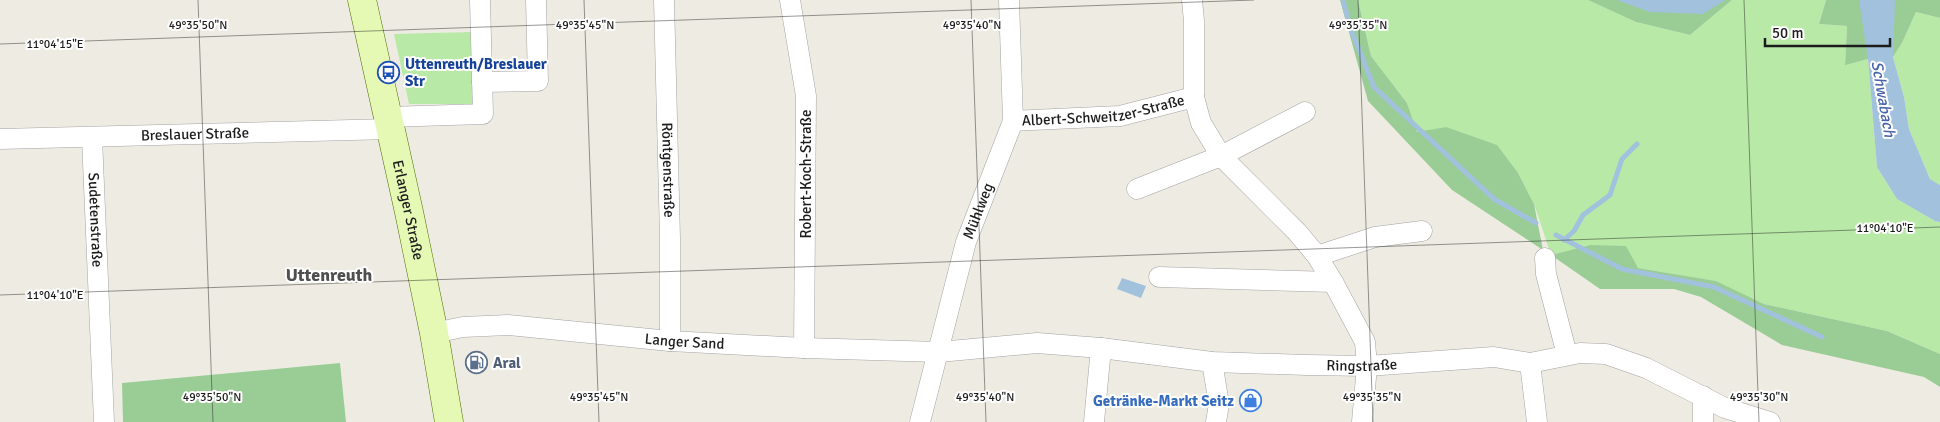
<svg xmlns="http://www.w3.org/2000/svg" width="1940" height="422" viewBox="0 0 1940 422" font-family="Signika,sans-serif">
  <rect width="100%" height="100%" fill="#eeece2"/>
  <!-- grass -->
  <path fill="#b8e9a7" d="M1358,0H1588L1636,22L1690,35L1732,0H1826L1819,24L1847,26L1845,64L1868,59L1877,167L1897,199L1935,221L1940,222V354L1887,331L1764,304L1715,281L1638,268L1590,245L1551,255L1534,204L1518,173L1446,127L1417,133L1407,103L1371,56Z
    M1916,12L1940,18V185L1930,179L1909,129L1904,97L1893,57L1902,43Z
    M471,32L473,104H409L394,34Z"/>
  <!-- forest -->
  <path fill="#9acd96" d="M1340,0H1358L1371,56L1407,103L1417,132L1446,127L1497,145L1518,173L1534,204L1543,250L1452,190L1368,101Z
    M1588,0H1732L1690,35L1636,22Z
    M1826,0H1940V18L1916,12L1902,43L1893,57L1868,59L1845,65L1847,26L1819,24Z
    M1590,245L1626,246L1638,268L1716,281L1764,304L1887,331L1940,354V387L1924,377L1782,345L1701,297L1674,289H1600L1551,255Z
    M340,363L346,422H123L122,383Z"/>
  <!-- water -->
  <path fill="#a2c1dc" d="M1617,0H1725L1703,14L1650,12Z
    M1859,0H1895L1893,57L1904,97L1909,129L1930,179L1940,185V222L1935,221L1897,199L1877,167L1868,59Z
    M1122,278L1146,286L1141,298L1117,289Z"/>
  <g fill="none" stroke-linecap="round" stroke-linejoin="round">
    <!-- stream -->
    <path stroke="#a2c1dc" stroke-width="5" d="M1343,0L1350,27L1374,87L1494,199L1536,223
      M1556,235L1622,269L1714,287L1822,337
      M1564,240L1574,231L1583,215L1610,195L1622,159L1637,144"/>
    <defs>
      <g id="minor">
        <path id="s1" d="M664,0L670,238V341"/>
        <path d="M790,0L806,96L804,348"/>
        <path d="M1192,0L1194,21V97L1201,123L1221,156L1297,232L1317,256L1333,282L1365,342L1367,366L1362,422"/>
        <path d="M482,82L538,81L536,0"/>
        <path d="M388,117L483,114L480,0"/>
        <path id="s2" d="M1013,121L1120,116L1194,97"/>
        <path id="s3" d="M92,138L104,422"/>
        <path id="s4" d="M0,139L391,129"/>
        <path d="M1137,189L1221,156L1305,112"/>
        <path d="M1317,256L1375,237L1422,231"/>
        <path d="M1545,258L1546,274L1567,355"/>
        <path d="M1159,277L1333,282"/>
        <path id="s5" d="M434,333L463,327L508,325L670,341L804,348L939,352L1037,343L1101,348L1212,362L1307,365L1367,366L1494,357L1530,363L1580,353L1606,354L1646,368L1725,408L1770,422"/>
        <path d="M1212,362L1219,404L1216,422"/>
        <path d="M1530,363L1537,422"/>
        <path d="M1703,396V422"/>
        <path id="s6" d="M920,422L966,242L1013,121L1009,0"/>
        <path d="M1094,422L1101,348"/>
      </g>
      <g id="secondary">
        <path id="s7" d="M362,0L409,212L434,333L449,422"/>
      </g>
    </defs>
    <!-- minor casing -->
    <use href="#minor" stroke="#a3a3a3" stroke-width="21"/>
    <!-- secondary casing -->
    <use href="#secondary" stroke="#4d7204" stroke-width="29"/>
    <!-- minor -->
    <use href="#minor" stroke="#fff" stroke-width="20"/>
    <!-- secondary -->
    <use href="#secondary" stroke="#e6f9b4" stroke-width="28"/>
  </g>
  <!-- ticks -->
  <path fill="none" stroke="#1c1c1c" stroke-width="1" stroke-opacity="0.45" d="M198,0L213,422M584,0L599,422M971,0L986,422M1358,0L1373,422M1744,0L1759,422M0,44L1254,0M0,295L1940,227"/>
  <!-- icons -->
  <defs>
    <symbol id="bus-ring" viewBox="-11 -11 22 22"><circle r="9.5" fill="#fff" stroke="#1a4fb4" stroke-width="1.5"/><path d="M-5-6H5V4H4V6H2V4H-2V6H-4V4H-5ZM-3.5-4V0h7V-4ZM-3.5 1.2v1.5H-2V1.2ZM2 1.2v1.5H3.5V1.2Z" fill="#1a4fb4"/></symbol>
    <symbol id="fuel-ring" viewBox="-11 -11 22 22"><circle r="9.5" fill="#fff" stroke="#5c6f8a" stroke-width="1.5"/><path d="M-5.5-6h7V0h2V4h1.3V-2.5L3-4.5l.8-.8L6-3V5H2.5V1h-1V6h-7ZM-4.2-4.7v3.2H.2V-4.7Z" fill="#5c6f8a"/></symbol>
    <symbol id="shop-ring" viewBox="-11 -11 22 22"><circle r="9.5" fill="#fff" stroke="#3f7fe0" stroke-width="1.5"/><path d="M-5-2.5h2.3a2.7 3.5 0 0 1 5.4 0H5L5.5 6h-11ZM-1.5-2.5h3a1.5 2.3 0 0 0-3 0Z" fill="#3f7fe0"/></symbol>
  </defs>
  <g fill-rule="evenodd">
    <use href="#bus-ring" x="376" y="60" width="25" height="25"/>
    <use href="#fuel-ring" x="464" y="350" width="25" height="25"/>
    <use href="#shop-ring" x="1238" y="388" width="25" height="25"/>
  </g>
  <g text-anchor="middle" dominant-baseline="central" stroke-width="4" stroke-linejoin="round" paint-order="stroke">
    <!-- transit labels -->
    <g font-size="15" font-weight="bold" fill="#164399" stroke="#fff" text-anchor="start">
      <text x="405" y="64">Uttenreuth/Breslauer<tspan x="405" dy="17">Str</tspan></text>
    </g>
    <!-- street labels -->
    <g font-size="15" fill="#1c1c1c" stroke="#fff">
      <text stroke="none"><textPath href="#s2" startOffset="91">Albert-Schweitzer-Straße</textPath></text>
      <text stroke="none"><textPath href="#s4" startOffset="195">Breslauer Straße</textPath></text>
      <text stroke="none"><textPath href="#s1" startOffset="170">Röntgenstraße</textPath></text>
      <text transform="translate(806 174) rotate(-90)">Robert-Koch-Straße</text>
      <text stroke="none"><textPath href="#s7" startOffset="215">Erlanger Straße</textPath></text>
      <text stroke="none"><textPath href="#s6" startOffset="219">Mühlweg</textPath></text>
      <text stroke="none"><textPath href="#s3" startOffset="82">Sudetenstraße</textPath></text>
      <text stroke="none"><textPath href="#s5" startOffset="252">Langer Sand</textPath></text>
      <text stroke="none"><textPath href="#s5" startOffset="931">Ringstraße</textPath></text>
    </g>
    <!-- service labels -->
    <g font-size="15" font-weight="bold" fill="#4e5e75" stroke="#fff" text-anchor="start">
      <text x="493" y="363">Aral</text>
    </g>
    <!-- shop labels -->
    <g font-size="15" font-weight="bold" fill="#366cbe" stroke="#fff" text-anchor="end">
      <text x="1234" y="401">Getränke-Markt Seitz</text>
    </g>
    <!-- water labels -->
    <g font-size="16" font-style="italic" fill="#4964ab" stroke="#fff">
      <text transform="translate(1883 99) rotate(80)">Schwabach</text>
    </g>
    <!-- quarter labels -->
    <g font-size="18" font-weight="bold" fill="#4f4f4f" stroke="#fff">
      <text x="329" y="275">Uttenreuth</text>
    </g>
  </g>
  <g font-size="12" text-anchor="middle" fill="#1c1c1c" stroke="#fff" stroke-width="4" stroke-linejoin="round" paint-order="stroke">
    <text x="198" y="29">49°35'50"N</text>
    <text x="585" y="29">49°35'45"N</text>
    <text x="972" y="29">49°35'40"N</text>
    <text x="1358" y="29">49°35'35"N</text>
    <text x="55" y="48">11°04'15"E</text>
    <text x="1885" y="232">11°04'10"E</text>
    <text x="55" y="299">11°04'10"E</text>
    <text x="212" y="401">49°35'50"N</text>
    <text x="599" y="401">49°35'45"N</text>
    <text x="985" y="401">49°35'40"N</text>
    <text x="1372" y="401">49°35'35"N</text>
    <text x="1759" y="401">49°35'30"N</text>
  </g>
  <!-- scale -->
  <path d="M1765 38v8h125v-8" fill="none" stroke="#1c1c1c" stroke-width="2.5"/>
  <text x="1772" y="38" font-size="15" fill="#1c1c1c" stroke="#ffffff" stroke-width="4" paint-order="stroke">50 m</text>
</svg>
